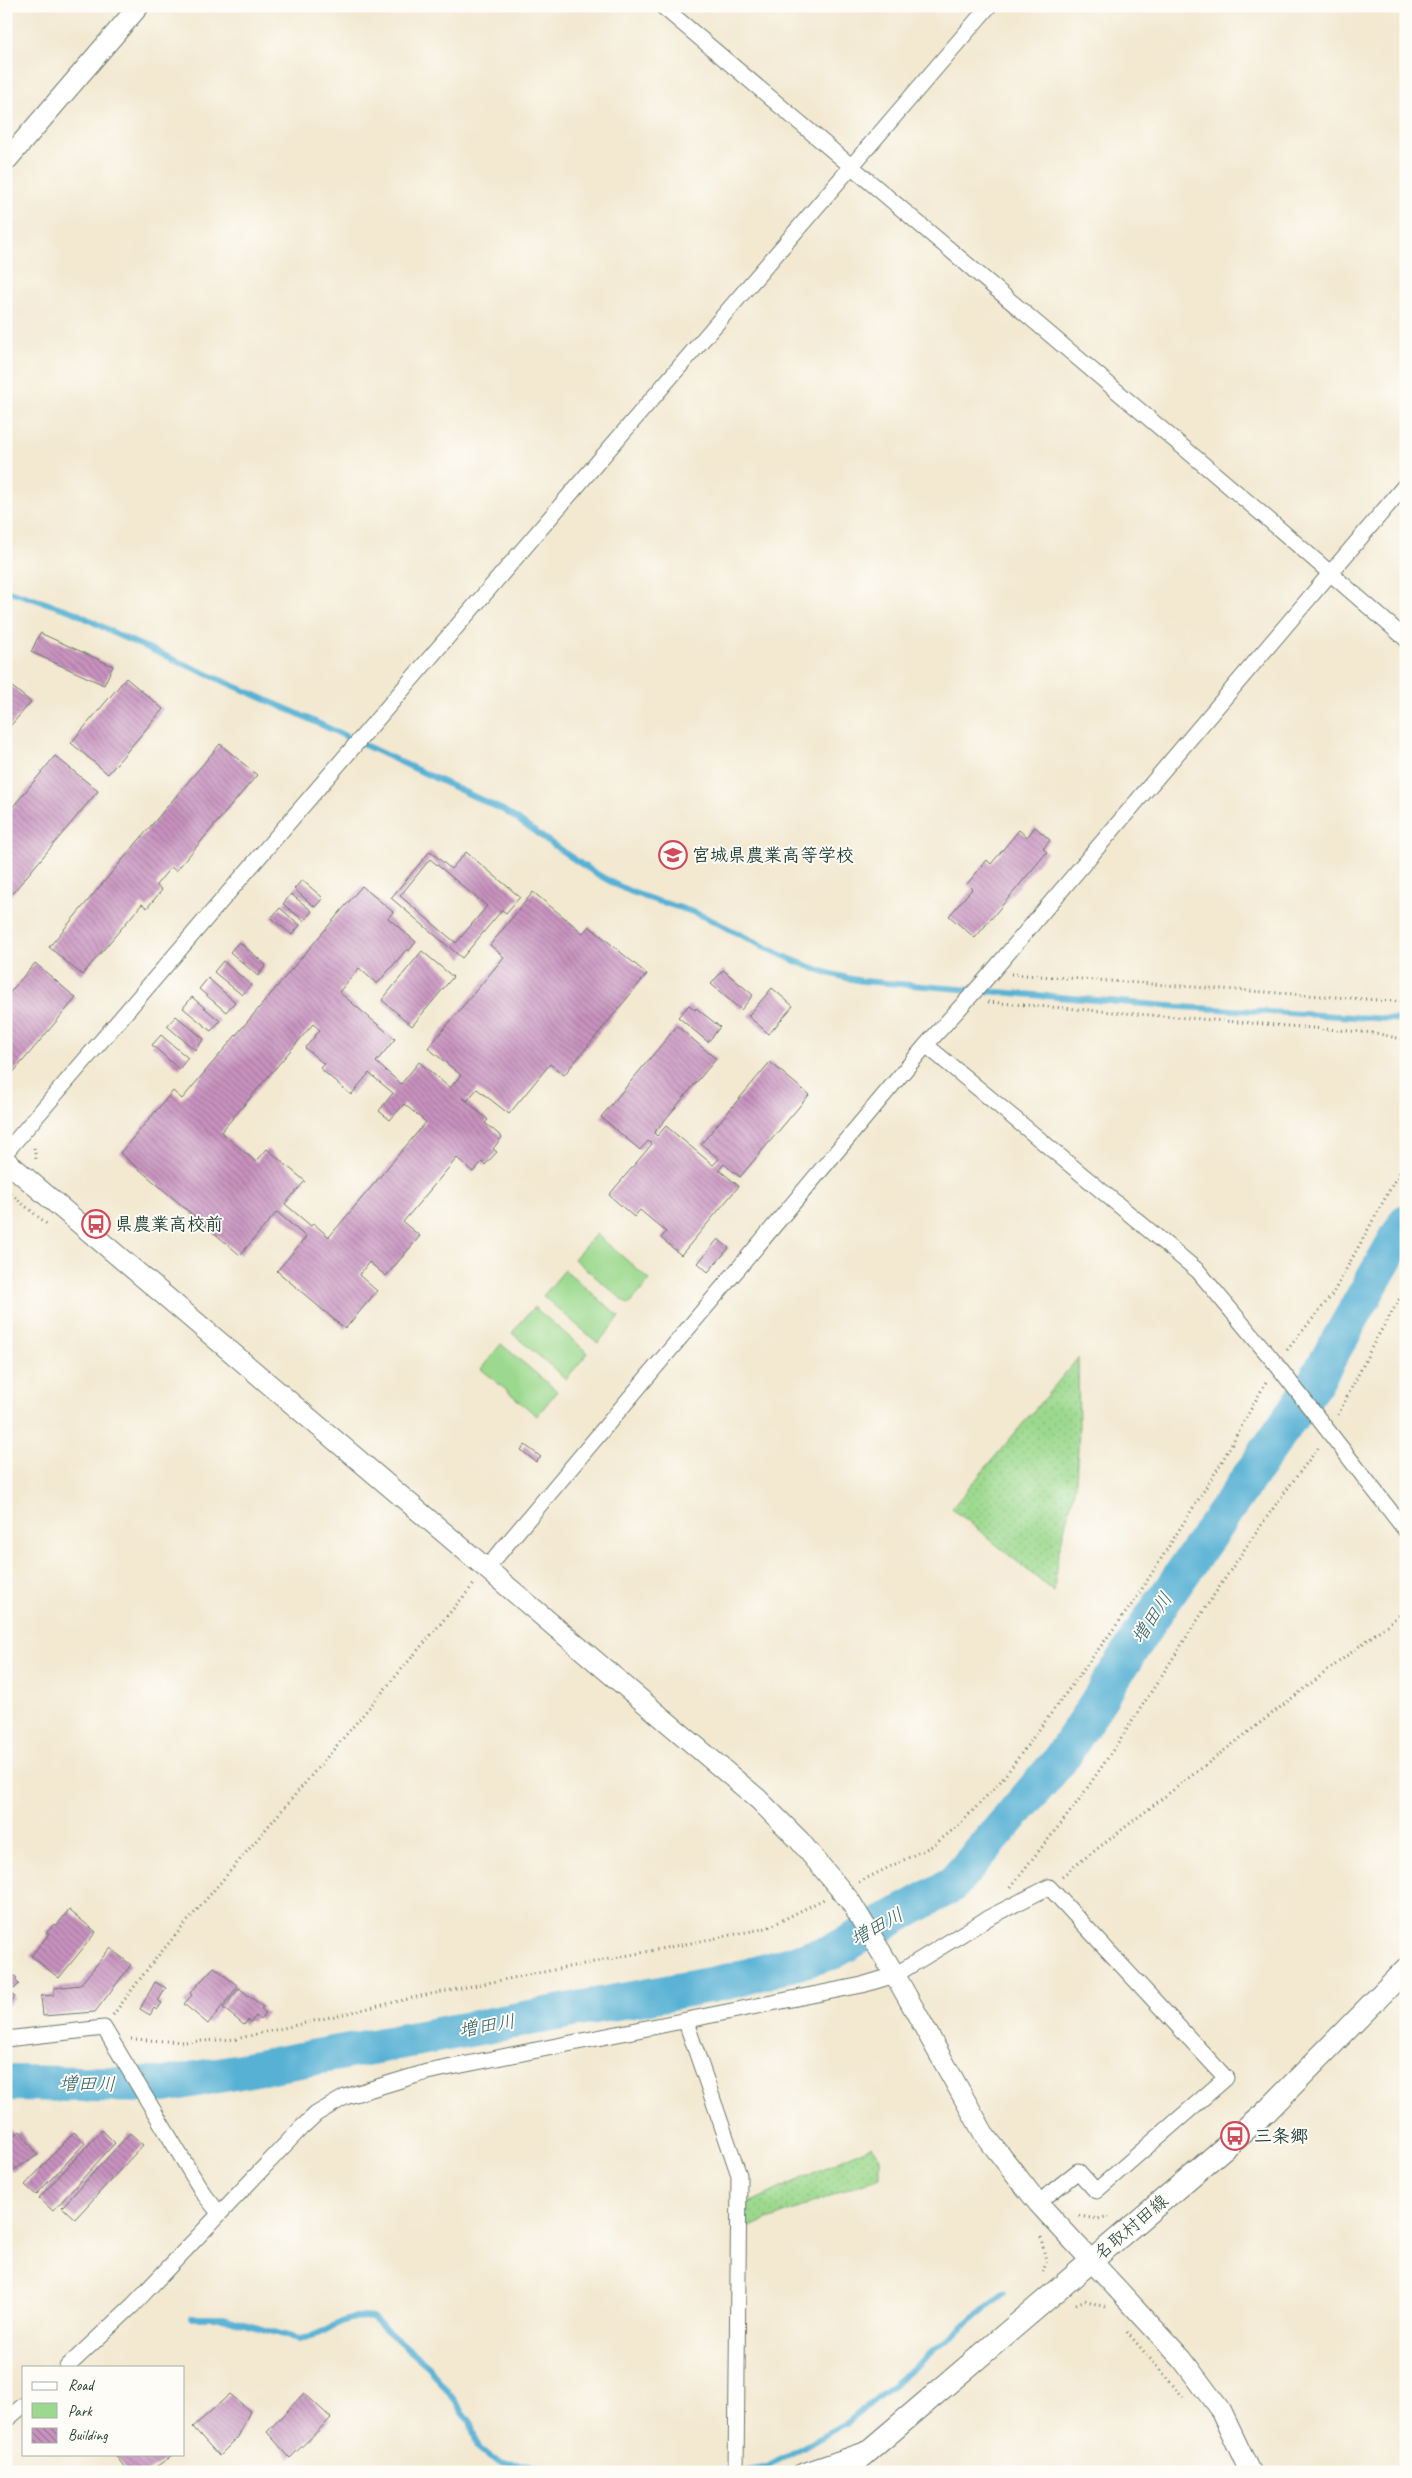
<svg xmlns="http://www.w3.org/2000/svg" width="1412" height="2478" viewBox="0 0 1412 2478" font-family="Caveat,'Klee One',sans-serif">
  <defs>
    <pattern id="green-dots" width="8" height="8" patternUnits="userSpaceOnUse" patternTransform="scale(1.25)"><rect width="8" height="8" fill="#9cd98e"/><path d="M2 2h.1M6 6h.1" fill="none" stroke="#86bb7b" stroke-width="1.8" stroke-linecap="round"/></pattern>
    <pattern id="building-back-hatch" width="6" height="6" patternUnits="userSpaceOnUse" patternTransform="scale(1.25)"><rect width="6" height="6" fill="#c892bf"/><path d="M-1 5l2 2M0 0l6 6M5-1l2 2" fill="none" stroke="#a2789c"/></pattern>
  </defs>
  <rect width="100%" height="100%" fill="#fdfcf7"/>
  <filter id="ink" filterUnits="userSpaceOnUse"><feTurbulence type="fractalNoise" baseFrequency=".02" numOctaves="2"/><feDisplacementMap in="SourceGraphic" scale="10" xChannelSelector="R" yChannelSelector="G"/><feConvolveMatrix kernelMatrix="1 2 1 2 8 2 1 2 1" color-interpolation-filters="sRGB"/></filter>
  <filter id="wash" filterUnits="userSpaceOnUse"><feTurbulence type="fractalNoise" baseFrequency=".0096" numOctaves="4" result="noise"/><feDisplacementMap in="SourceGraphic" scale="20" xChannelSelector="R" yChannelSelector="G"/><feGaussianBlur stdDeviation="1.12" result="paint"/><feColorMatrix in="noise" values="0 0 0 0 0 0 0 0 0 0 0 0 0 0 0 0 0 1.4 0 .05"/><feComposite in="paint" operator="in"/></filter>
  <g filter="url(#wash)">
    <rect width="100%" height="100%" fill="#f3e8d0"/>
    <!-- green -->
    <path fill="url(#green-dots)" stroke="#5e8b61" d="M1078,1358L1079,1430L1076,1482L1057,1559L1054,1592L952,1508Z
      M871,2146L880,2158V2177L747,2228V2204Z"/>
    <!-- pitch -->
    <path fill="#9cd98e" stroke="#5e8b61" d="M596,1234L650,1280L629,1305L574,1259Z
      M565,1270L620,1317L598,1343L543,1296Z
      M534,1307L588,1353L566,1379L512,1333Z
      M501,1344L557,1391L537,1416L481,1369Z"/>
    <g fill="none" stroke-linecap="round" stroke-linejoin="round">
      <!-- stream -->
      <path stroke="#56b1d4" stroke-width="6" d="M6,590L74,612L120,636L294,712L503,810C544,836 578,866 623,888C649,901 678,905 705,917C757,942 803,971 862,981L1182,1007L1406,1020
        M192,2318H222L299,2339C327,2336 341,2313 372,2318L429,2367L470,2421L478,2448L490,2458L504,2463L533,2465L566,2472
        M743,2472L767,2467L848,2422L1004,2293"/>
      <!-- river -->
      <path stroke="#56b1d4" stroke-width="36" d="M6,2083L164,2085L731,1981L832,1952L952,1885L1060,1760L1150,1620L1315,1382L1406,1222"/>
    </g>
    <g id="blocks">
      <!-- building -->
      <path fill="url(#building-back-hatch)" fill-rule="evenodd" d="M40,633L113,666L104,685L31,652Z
        M126,678L163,709L108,774L71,743Z
        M6,682L31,702L6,731Z
        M220,744L257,775L176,871L171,867L156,885L162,890L147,908L142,904L82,975L49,947Z
        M55,756L98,791L6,901V815Z
        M1035,827L1050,840L1043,849L1047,852L975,938L949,916L972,889L967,884L987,860L991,864L1019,830L1027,837Z
        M430,851L451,869L466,852L520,897L506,913L502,910L462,958L391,898ZM430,859L487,906L456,943L400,896Z
        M302,880L323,898L315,907L294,889Z
        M362,886L393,912L388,918L416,942L409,951L407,949L377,984L359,968L339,992L395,1039L376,1062L401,1084L419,1062L450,1088L461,1075L428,1048L504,957L490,945L533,892L583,933L589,926L647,974L564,1075L550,1064L509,1114L477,1089L467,1101L462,1097L488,1120L485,1123L502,1137L493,1149L497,1152L485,1165L482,1162L473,1172L457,1158L403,1222L420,1236L386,1276L369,1262L359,1275L377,1291L345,1329L277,1271L306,1237L277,1212L240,1255L120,1153L173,1091L182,1099ZM313,1024L320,1030L305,1048L324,1064L320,1068L351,1095L369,1073L393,1093L379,1111L390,1120L404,1104L426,1122L329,1237L313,1223L311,1226L285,1204L305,1181L267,1149L256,1162L221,1132Z
        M291,894L312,911L304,921L283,904Z
        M280,908L300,925L292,935L271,918Z
        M239,942L266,965L258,976L230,952Z
        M422,951L453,977L412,1026L382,1000Z
        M223,961L251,985L242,995L214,972Z
        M35,963L76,998L6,1081V997Z
        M723,970L753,995L741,1010L711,984Z
        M208,978L235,1002L226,1012L199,989Z
        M772,988L793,1006L769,1034L748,1016Z
        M192,997L220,1021L211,1031L183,1008Z
        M689,1005L695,1010L696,1008L720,1027L708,1042L678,1017Z
        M176,1016L204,1039L195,1050L167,1026Z
        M677,1026L716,1059L654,1133L657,1136L666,1126L713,1165L719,1159L701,1144L770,1062L809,1095L740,1177L724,1164L719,1170L739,1186L681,1255L661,1238L666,1232L640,1210L634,1217L609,1195L652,1144L648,1141L640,1150L601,1117Z
        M161,1035L188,1058L179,1069L152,1045Z
        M718,1239L729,1248L708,1272L698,1263Z
        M525,1445L541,1457L536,1462L521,1450Z
        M69,1910L96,1932L59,1978L31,1956L49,1934L46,1933L54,1924L56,1926Z
        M110,1948L131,1965L95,2012L43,2016L41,1996L54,1995V1988L80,1985Z
        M214,1967L238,1986L208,2024L184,2004L192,1995L190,1993Z
        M8,1971L17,1978L15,1980L19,1984L14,1989L6,1983Z
        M155,1982L166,1988L158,2001L162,2003L157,2010L154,2008L150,2015L140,2009Z
        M239,1988L263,2007L261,2009L266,2013L260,2020L256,2016L251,2022L248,2020L244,2025L223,2008Z
        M6,1990L15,1997L6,2008Z
        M6,2124L15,2135L20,2131L38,2155L12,2171L6,2164Z
        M102,2130L115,2143L53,2211L39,2198Z
        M74,2132L85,2143L36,2195L25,2185Z
        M130,2133L143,2145L75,2219L62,2207Z
        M304,2393L331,2418L290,2458L267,2432Z
        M230,2394L250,2411L238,2437L219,2456L193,2427Z
        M120,2454H175L148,2472H128L116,2456Z"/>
    </g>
  </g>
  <g filter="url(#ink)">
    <use href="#blocks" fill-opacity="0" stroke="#69796b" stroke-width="1"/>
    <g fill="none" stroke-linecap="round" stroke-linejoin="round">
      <defs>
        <path id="minor" d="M662,6L1269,520L1406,639
          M926,1045L1198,1271L1276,1364L1406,1531
          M6,1152L989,6
          M486,1569L926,1045L986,979L1406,484
          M686,2022L739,2175L736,2472
          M6,2039L104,2028L203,2193L219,2213
          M67,2367L133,2305L301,2128L316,2114L345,2097L427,2072L862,1985L895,1975L988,1918L1049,1887L1226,2078L1096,2191L1078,2171L1038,2203
          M6,2420L24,2405
          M800,2472L867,2449"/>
        <path id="tertiary" d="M6,161L139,6
          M6,1161L758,1799L799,1840L850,1901L895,1975L984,2134L1038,2203L1182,2359L1221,2411L1250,2472"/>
        <path id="secondary" d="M844,2472L1265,2113L1406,1969"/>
      </defs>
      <!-- minor casing -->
      <use href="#minor" stroke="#69796b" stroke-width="17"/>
      <!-- tertiary casing -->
      <use href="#tertiary" stroke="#69796b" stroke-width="22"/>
      <!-- secondary casing -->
      <use href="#secondary" stroke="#69796b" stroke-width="24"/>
      <!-- path -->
      <path stroke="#69796b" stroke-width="3" stroke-dasharray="1 4" stroke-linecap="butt" d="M6,186L11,180
        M1011,974L1406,1002
        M988,1002L1375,1033L1406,1040
        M34,1148L36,1159
        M6,1194H11L49,1226
        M1287,1350L1332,1295L1406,1160
        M1338,1415L1375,1341L1406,1288
        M1062,1876L1406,1610
        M859,1882L934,1845L960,1824L1001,1781L1135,1600L1220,1465L1267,1380
        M1011,1887C1033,1856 1059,1828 1081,1797C1162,1681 1232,1557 1320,1446
        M113,2015L152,1963L475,1583
        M131,2039L184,2042L236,2039L421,1996L767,1928L824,1899
        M1079,2216L1098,2219L1109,2216
        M1041,2237L1046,2261L1043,2274
        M1076,2304L1085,2300L1107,2308
        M1127,2332L1185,2399"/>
      <!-- minor -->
      <use href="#minor" stroke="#fff" stroke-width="15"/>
      <!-- tertiary -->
      <use href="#tertiary" stroke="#fff" stroke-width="20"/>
      <!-- secondary -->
      <use href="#secondary" stroke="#fff" stroke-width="22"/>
    </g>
  </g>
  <!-- icons -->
  <defs>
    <symbol id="school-ring" viewBox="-11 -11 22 22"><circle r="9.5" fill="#fdfcf7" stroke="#d1495b" stroke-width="1.5"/><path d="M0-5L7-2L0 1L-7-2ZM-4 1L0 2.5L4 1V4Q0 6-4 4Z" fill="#d1495b"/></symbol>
    <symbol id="bus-ring" viewBox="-11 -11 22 22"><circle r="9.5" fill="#fdfcf7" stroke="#d1495b" stroke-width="1.5"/><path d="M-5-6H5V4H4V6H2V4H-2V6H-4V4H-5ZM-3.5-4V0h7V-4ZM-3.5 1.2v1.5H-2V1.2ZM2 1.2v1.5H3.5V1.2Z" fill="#d1495b"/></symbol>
  </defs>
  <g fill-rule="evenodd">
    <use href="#school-ring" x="657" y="839" width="32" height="32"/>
    <use href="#bus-ring" x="80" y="1208" width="32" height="32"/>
    <use href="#bus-ring" x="1219" y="2120" width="32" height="32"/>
  </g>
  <g text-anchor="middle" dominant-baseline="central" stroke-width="4" stroke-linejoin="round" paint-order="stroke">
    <!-- poi labels -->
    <g font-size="18" font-weight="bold" fill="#1f3d34" stroke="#fdfcf7" text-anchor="start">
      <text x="692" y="855">宮城県農業高等学校</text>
      <text x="115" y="1224">県農業高校前</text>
      <text x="1254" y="2136">三条郷</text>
    </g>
    <!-- street labels -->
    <g font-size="18" fill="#1f3d34" stroke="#fdfcf7">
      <text transform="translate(1131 2227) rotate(-40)">名取村田線</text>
    </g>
    <!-- water labels -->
    <g font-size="19" font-style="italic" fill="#306064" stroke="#fdfcf7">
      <text transform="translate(1152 1618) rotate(-56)">増田川</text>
      <text transform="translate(877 1927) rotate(-29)">増田川</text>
      <text transform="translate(487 2026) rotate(-10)">増田川</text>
      <text transform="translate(87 2084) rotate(1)">増田川</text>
    </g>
  </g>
  <!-- margin -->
  <rect width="1412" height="2478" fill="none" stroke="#fdfcf7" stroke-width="25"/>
  <!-- legend -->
  <rect x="22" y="2366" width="162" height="90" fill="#fdfcf7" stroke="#a4b0a9"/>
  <rect x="32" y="2382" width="25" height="8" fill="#ffffff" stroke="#a4b0a9"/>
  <text x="68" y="2390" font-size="15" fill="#1f3d34">Road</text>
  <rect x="32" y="2403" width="25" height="15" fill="#9cd98e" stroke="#a4b0a9"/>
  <text x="68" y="2416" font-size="15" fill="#1f3d34">Park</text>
  <rect x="32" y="2428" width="25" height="15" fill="url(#building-back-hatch)" stroke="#a4b0a9"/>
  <text x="68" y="2440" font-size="15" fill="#1f3d34">Building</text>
</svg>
